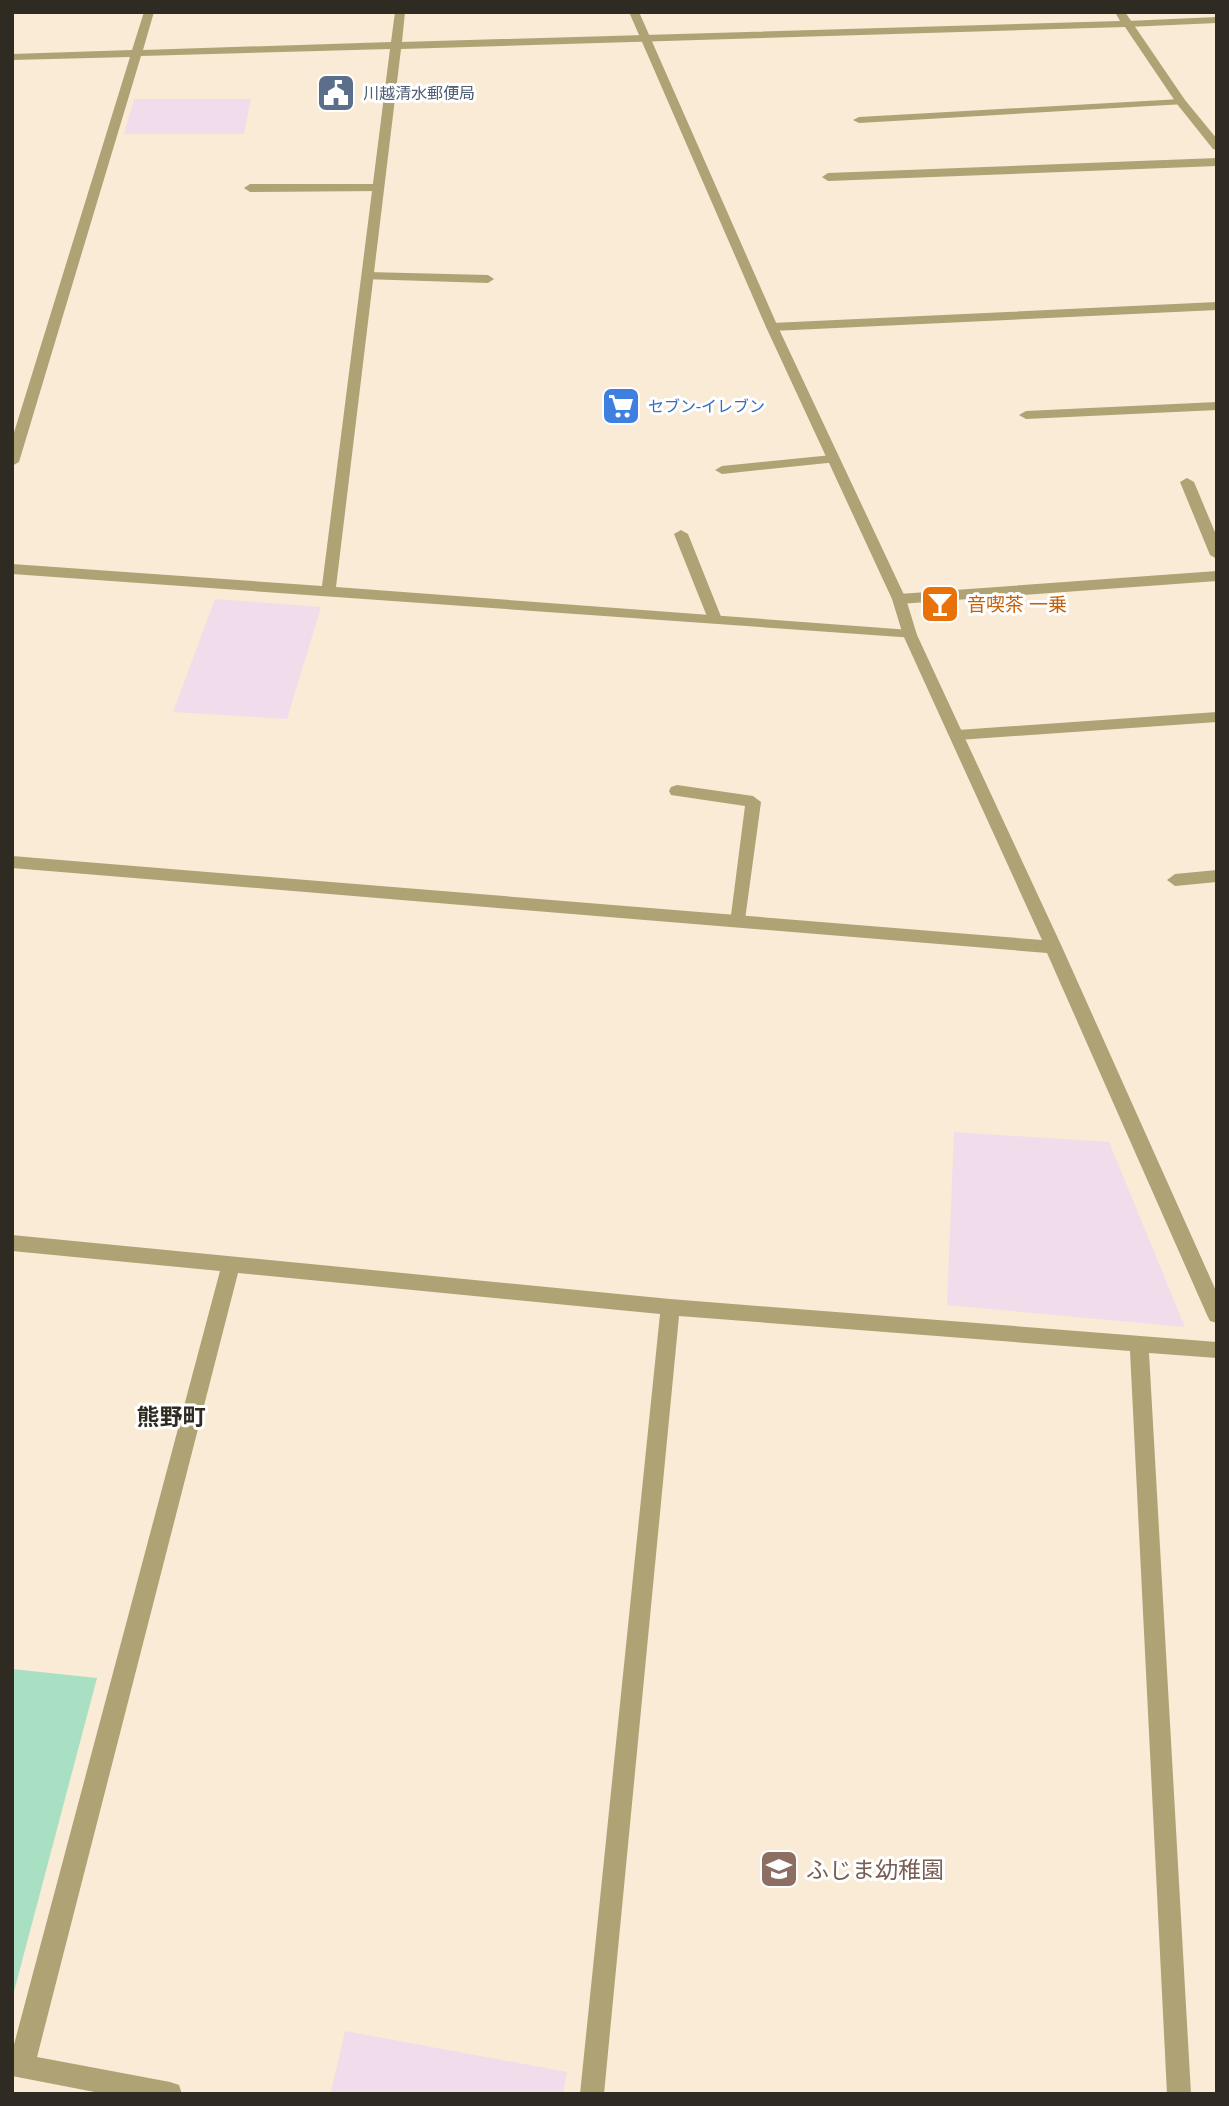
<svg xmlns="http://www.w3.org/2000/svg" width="1229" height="2106" viewBox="0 0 1229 2106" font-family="'Noto Serif','Noto Sans JP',serif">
  <rect width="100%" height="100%" fill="#f9ebd5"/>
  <!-- industrial -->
  <path fill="#f1dceb" d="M134,99H251L244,134H124Z
    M215,599L321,607L287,719L173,712Z
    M954,1132L1109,1142L1185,1327L947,1305Z
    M345,2031L567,2072L563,2094L331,2092Z"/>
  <!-- green -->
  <path fill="#a9e0c4" d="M12,1669L97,1678L12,1999Z"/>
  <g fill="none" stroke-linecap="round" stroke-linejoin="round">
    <!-- service -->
    <path fill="#afa275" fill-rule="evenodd" d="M1181,99L1185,100V104L859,123L853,120L859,117Z
      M1217,158V166L828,181L822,177L828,173Z
      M377,184L381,185V191L250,192L244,188L250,184Z
      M367,272L488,275L494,279L488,283L363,279V273Z
      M1217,402V410L1026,419L1019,415L1026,411Z
      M832,455L839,459L837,462L722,474L715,470L722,466Z
      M1187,478L1194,482L1217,537V559L1210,555L1180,482Z
      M681,530L688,534L722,619L720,622H710L708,619L674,534Z
      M677,785L753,796L761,802L744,927H732L730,923L745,806L671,795L669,791L671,787Z
      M1217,870V882L1175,886L1167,880L1175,874Z"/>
    <!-- minor -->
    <path fill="#afa275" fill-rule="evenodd" d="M144,12H154L143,50L391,42L395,12H405L402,42L1120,21L1116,14L1125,12L1185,100L1217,139V150L1213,149L1177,104L1125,27L401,49L336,587L910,630L915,632L917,635L915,638L12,574V564L322,586L390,49L141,56L19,462L12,466V439L130,57L12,60V54L132,50Z
      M1217,302V310L772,331L766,327L772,323Z
      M1217,571V581L899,604L892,599L899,594Z
      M1217,712V722L958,740L950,735L958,730Z
      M12,1235L670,1299L1217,1342V1358L1149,1353L1191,2094H1167L1130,1351L679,1316L604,2094H580L660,1314L238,1273L37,2057L170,2082L179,2085L182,2094H105L12,2076V2052L220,1271L12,1251Z"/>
    <!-- tertiary -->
    <path fill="#afa275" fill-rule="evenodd" d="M629,12H639L778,327L906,599L917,635L1062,947L1217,1293V1323L1210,1321L1207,1315L1047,953L12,868V856L1042,940L903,635L892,599L766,327Z
      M1217,17V23L1127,27L1122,24L1127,21Z"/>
  </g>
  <!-- icons -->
  <defs>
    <symbol id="civic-square" viewBox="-11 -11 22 22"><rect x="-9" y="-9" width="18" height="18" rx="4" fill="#5c6f8a" stroke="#fff"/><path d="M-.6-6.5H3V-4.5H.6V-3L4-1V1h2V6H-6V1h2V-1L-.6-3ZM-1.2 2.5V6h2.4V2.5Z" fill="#fff"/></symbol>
    <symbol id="supermarket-square" viewBox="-11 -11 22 22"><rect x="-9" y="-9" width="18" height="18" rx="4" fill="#3f7fe0" stroke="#fff"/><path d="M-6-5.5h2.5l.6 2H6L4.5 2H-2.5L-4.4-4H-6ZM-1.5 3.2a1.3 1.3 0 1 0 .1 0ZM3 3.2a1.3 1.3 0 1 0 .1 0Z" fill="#fff"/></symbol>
    <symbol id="bar-square" viewBox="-11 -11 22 22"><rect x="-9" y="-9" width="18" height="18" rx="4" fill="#e8710a" stroke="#fff"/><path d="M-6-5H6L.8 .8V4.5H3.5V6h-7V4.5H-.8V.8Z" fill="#fff"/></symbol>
    <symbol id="school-square" viewBox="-11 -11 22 22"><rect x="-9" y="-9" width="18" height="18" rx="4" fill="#8d6e63" stroke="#fff"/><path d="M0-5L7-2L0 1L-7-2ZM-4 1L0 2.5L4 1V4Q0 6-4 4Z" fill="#fff"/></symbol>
  </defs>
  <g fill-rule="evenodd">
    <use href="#civic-square" x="314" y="71" width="44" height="44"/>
    <use href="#supermarket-square" x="599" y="384" width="44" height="44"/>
    <use href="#bar-square" x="918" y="582" width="44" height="44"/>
    <use href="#school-square" x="757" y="1847" width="44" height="44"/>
  </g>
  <g text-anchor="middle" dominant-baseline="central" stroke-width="6" stroke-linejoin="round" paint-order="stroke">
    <!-- far-service labels -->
    <g font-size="16" fill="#4e5e75" stroke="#fff" text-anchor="start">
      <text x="363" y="93">川越清水郵便局</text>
    </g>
    <!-- far-shop labels -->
    <g font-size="16" fill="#366cbe" stroke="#fff" text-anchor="start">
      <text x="648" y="406">セブン-イレブン</text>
    </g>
    <!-- food labels -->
    <g font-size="19" fill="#c56008" stroke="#fff" text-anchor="start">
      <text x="967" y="604">音喫茶 一乗</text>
    </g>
    <!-- quarter labels -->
    <g font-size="23" font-weight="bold" fill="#302b22" stroke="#fff">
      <text x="171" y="1416">熊野町</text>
    </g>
    <!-- near-education labels -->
    <g font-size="23" fill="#785e54" stroke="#fff" text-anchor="start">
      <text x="806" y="1869">ふじま幼稚園</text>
    </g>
  </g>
  <!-- border -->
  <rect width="1229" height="2106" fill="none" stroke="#302b22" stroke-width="28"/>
</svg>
